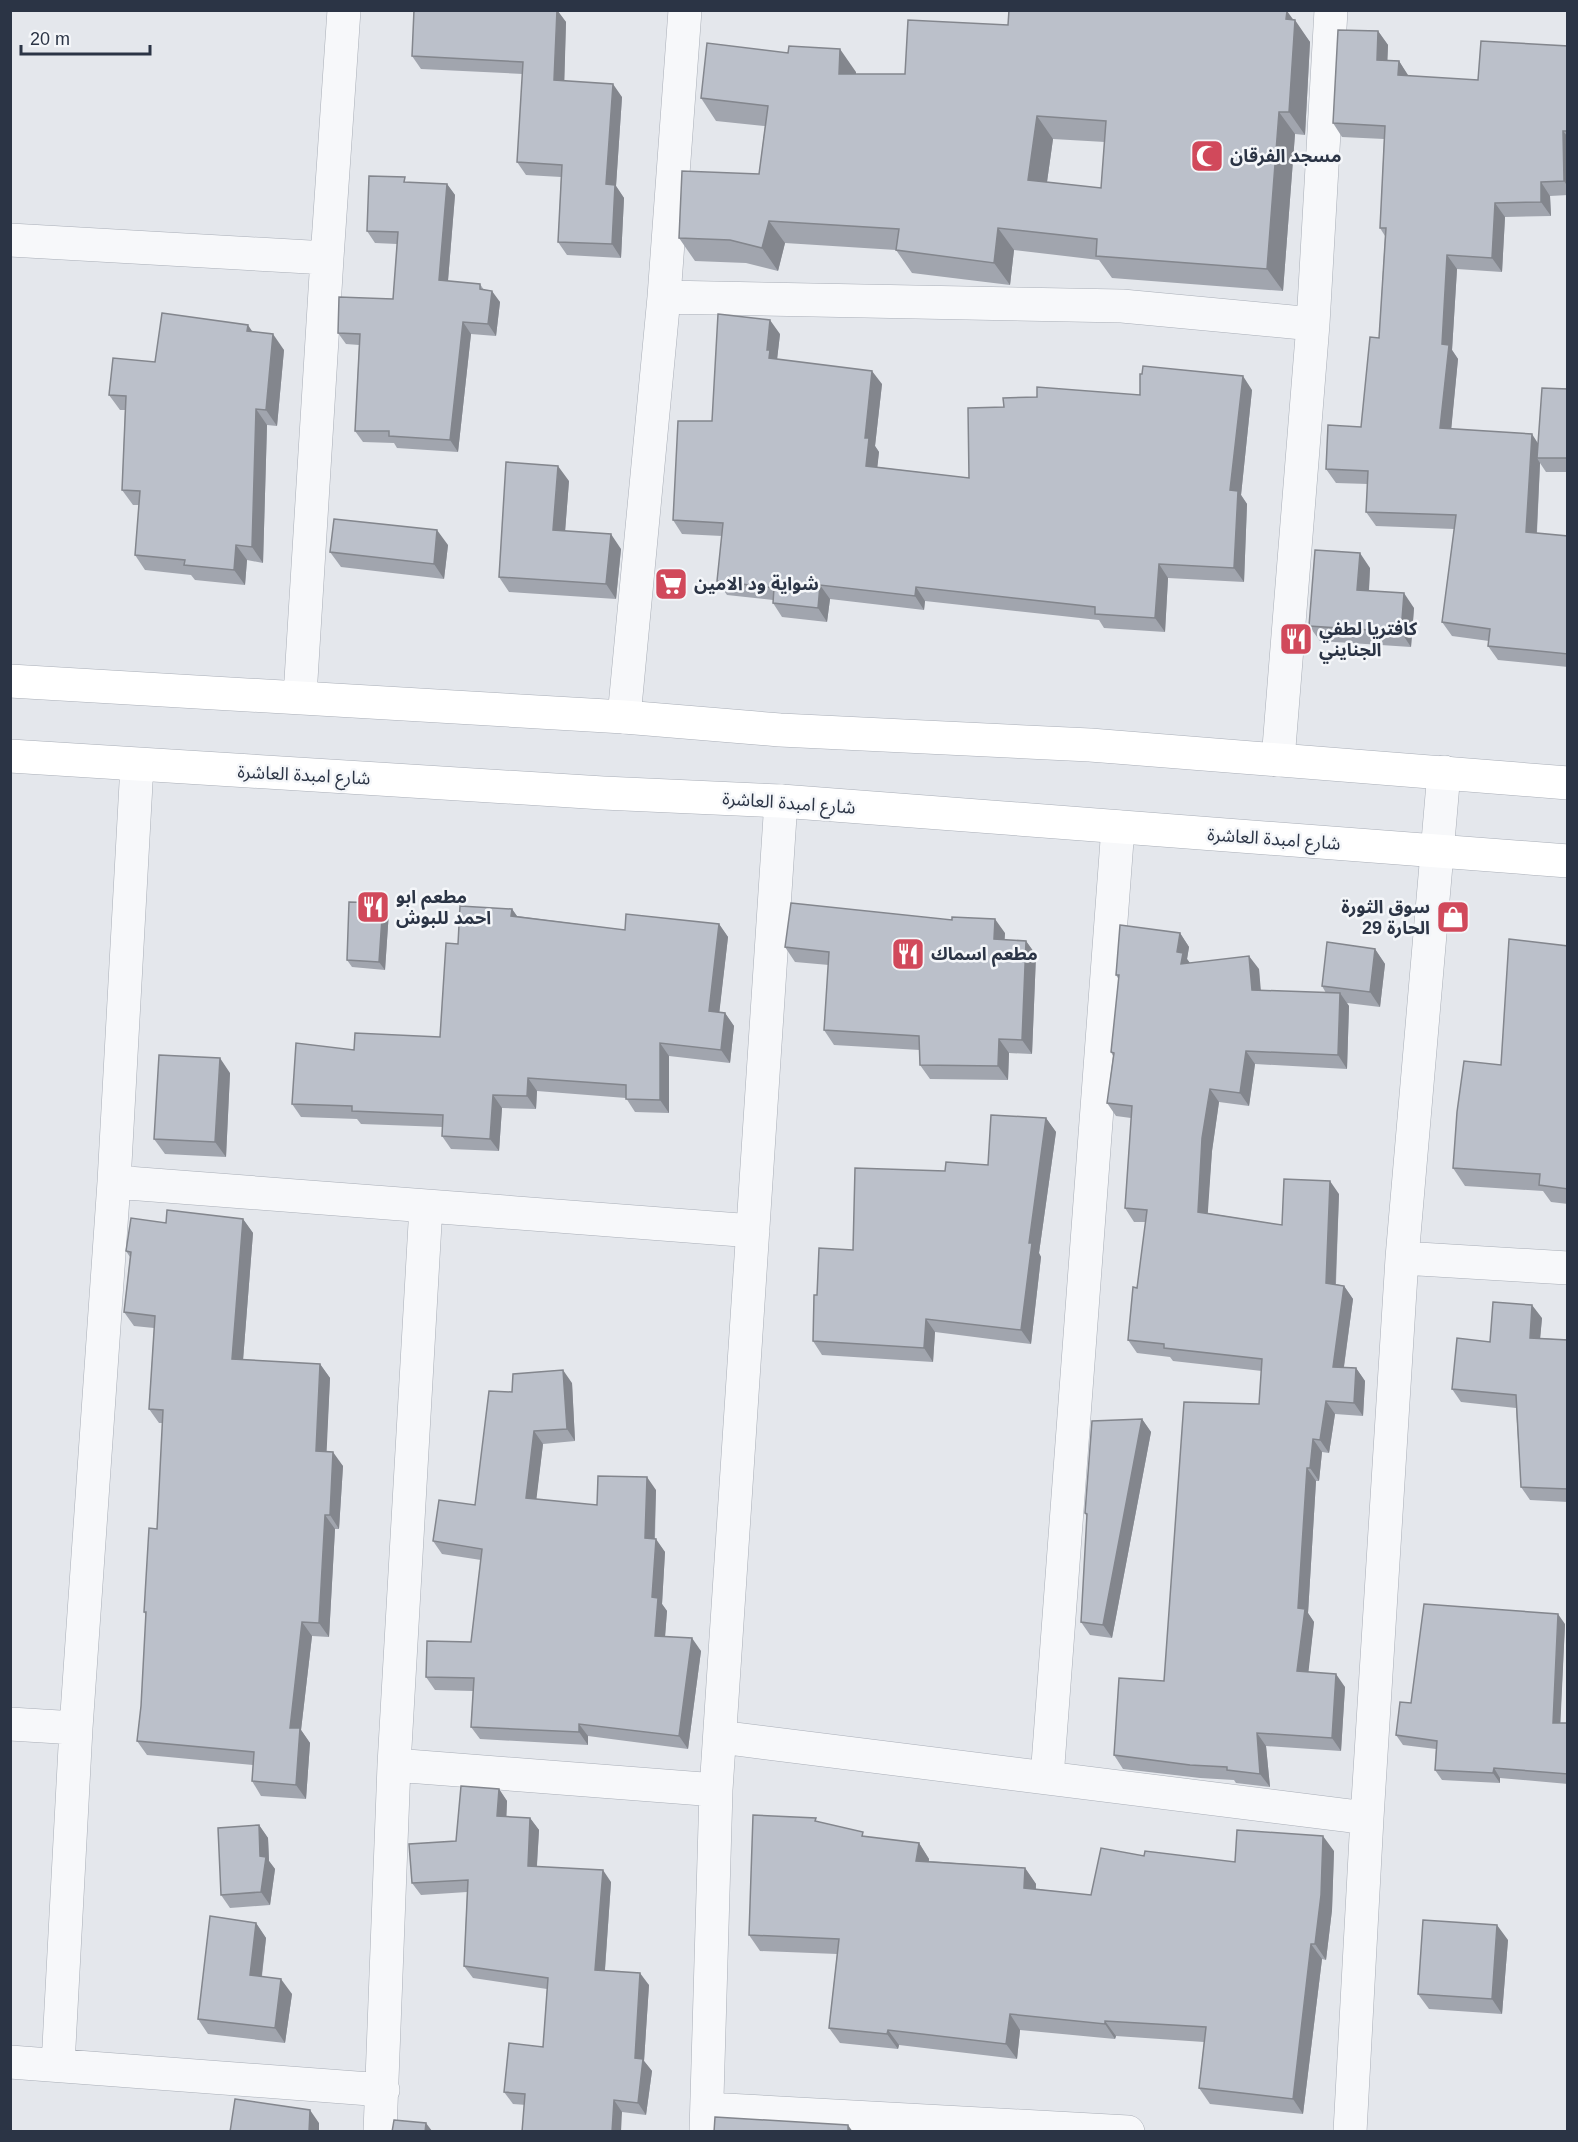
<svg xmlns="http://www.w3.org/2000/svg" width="1578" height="2142" viewBox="0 0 1578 2142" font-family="Arial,'Noto Sans Arabic',sans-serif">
  <rect width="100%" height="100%" fill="#e4e7ec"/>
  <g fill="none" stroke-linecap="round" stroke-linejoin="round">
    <defs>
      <path id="minor" d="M10,240L327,258
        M664,297L1122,306L1313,324
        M300,696L327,258L344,10
        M624,717L664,297L685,10
        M1278,760L1313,324L1331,10
        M114,1182L753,1231
        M1402,1258L1568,1268
        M10,1724L76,1728
        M720,1737L1367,1818
        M394,1765L716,1790
        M1047,1778L1118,827
        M10,2062L383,2090
        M58,2065L76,1728L114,1182L137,765
        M707,2109L1128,2132
        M380,2132L394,1765L426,1206
        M706,2132L716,1790L781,801
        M1350,2132L1367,1818L1402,1258L1444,772"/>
      <path id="secondary" d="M10,681L624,717L780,730L1090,745L1568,783
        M10,756L603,793L781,801L1568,861"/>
    </defs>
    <!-- minor casing -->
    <use href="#minor" stroke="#a9aeb7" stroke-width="34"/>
    <!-- secondary casing -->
    <use href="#secondary" stroke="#a9aeb7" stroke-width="34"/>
    <!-- minor -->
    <use href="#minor" stroke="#f7f8fa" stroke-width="33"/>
    <!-- secondary -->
    <use href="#secondary" stroke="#fff" stroke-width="33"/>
  </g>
  <!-- wall -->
  <path fill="#a1a5ae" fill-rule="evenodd" d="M414,10H557L566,22L564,81L622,97L616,186L624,198L621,258L567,255L558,242L561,177L526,175L517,162L523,74L421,69L412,56Z
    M1293,20L1310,42L1305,135L1295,134L1283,291L1112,278L1099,260L1014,250L1010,285L912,273L896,250L785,243L778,271L746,263L695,261L679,238L759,174L765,126L716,121L701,98L856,72V74H905L1008,25ZM1053,139L1105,142L1101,188L1047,182Z
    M1378,31L1388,45L1387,60L1399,61L1408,76L1478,80L1568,46V195L1550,196L1551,216L1505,217L1502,272L1457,269L1452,350L1458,359L1451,429L1538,444L1568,389V472H1546L1540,463L1537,533L1568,536V667L1498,660L1488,646L1489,641L1452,636L1442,622L1454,529L1376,526L1366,512L1368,484L1336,483L1326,469L1361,427L1379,338L1385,236L1380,228L1384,139L1342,137L1333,123Z
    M408,182L447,184L455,195L448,281L480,284L484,290L500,302L496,336L471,334L458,452L397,448L394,443L363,442L355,431L359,345L346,344L338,333L393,299L397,244L375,243L367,231Z
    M253,332L284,350L277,426L267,425L263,563L247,560L245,585L195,580L191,575L145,570L135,555L139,505H133L122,490L125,410H120L109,395L155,362Z
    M780,334L777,359L882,384L875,446L879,452L877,467L969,478L1004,407L1140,395L1252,390L1241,495L1247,504L1244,582L1168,578L1165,632L1104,628L1099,620L925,601L924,610L830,599L827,622L782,617L773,603V600L727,595L717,581L722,536L682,534L673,520L712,421Z
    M569,481L565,531L621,549L616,599L509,592L499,577Z
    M448,545L444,579L341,567L330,552Z
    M1370,568L1369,591L1414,608L1411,647L1320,641L1309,626Z
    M383,903L389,911L385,970L352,967L347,960Z
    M512,909L517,916L625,930L719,924L728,937L719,1013H725L734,1026L730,1063L669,1056V1113L635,1112L626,1098L537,1091L536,1109L502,1108L499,1151L451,1149L442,1136L443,1127L361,1124L357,1119L301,1117L292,1104L354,1050L440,1037L458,944Z
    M1005,933L1004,940L1026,941L1036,955L1032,1054L1009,1053L1008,1080L930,1079L920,1065V1050L834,1045L824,1030L829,965L795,962L785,947Z
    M1180,933L1189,947L1187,959L1190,963L1259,969L1260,990L1326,993L1322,986L1375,949L1385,964L1380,1007L1347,1003L1349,1006L1347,1069L1255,1064L1249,1106L1219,1102L1212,1151L1207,1213L1282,1225L1339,1194L1336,1284L1344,1286L1353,1299L1344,1367L1356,1368L1365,1381L1363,1416L1335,1414L1329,1453L1322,1452L1319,1481H1316L1308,1613L1314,1622L1308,1672L1345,1687L1341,1751L1266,1746L1270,1787L1236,1783L1234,1780L1200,1778L1123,1769L1114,1755L1164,1681L1259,1404L1262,1371L1173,1361L1170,1357L1137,1353L1128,1340L1137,1288L1146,1222H1134L1125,1208L1131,1118L1116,1116L1107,1103L1113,1056L1111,1052L1119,980L1116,975Z
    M1568,946V1204L1551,1202L1543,1191L1465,1186L1453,1168L1501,1065Z
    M230,1073L226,1157L165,1154L154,1139Z
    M1046,1118L1056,1132L1039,1253L1041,1257L1031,1344L935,1332L933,1362L822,1355L813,1341L817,1295L853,1250L988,1165Z
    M243,1219L253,1233L243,1360L320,1364L330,1378L326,1451L343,1466L339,1529H335L329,1637L312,1636L301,1730L310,1743L306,1799L261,1796L252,1781L253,1765L147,1755L137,1741L141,1706L146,1615L144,1612L157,1529L163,1423H159L149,1409L154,1328L134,1326L124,1312L130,1257L126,1251L166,1223Z
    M1542,1318L1540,1338L1568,1340V1502L1530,1500L1521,1487L1516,1408L1461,1402L1452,1389L1490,1342Z
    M572,1383L575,1441L543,1444L536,1499L597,1505L656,1490L655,1539L665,1552L662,1604L667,1611L665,1637L701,1651L688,1749L588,1736V1745L480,1739L471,1727L473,1691L435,1690L426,1677L471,1642L481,1560L442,1554L433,1541L475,1505L512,1392Z
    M1142,1419L1151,1432L1112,1638L1090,1635L1081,1622L1087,1517L1085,1513Z
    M1565,1624L1560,1723H1568V1784L1500,1778V1783L1442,1780L1435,1770L1436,1749L1403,1745L1396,1735L1411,1703Z
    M499,1789L507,1801L506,1817L530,1818L539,1830L537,1866L611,1882L605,1970L649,1985L644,2061L652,2071L646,2115L622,2112L513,2104L504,2092L543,2047L547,1989L473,1978L464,1966L467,1892L421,1895L412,1883L456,1841Z
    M819,1822L867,1837L919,1843L929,1859V1861L1025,1868L1036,1884V1889L1091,1895L1144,1856L1235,1862L1334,1851L1332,1910L1326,1960L1322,1959L1303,2114L1210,2104L1199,2088L1204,2042L1116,2036L1115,2039L1020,2030L1017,2059L899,2045L898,2049L840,2043L829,2028L837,1954L760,1951L749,1935Z
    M259,1825L268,1838L269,1861L275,1869L270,1905L230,1908L221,1895Z
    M256,1923L266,1938L262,1976L292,1994L285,2043L208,2034L198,2019Z
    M1508,1940L1502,2014L1429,2009L1418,1994Z"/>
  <!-- shaded-wall -->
  <path fill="#83868d" d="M557,10L566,22L564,93L554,80Z
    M1287,11L1295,22V20L1310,42L1305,135L1289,112L1286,19Z
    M1378,31L1388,45L1387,74L1377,60Z
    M840,49L856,72L854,97L839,74Z
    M1399,61L1408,75L1407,89L1398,75Z
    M613,84L622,97L616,186L624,198L621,258L612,244L606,184Z
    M1279,112L1295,134L1283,291L1267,269Z
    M1037,116L1053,139L1044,203L1028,180Z
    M1563,131L1568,137V187L1564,181Z
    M1541,182L1550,196L1551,216L1541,202Z
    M447,184L455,195L447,292L439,280Z
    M1495,203L1505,217L1502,272L1492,258Z
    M769,221L785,243L778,271L762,248Z
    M998,228L1014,250L1010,285L994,263Z
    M1447,255L1457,269L1452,350L1458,359L1450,442L1440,428L1442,344Z
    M492,291L500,302L496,336L488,324Z
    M770,320L780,334L777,360L769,358L767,350Z
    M463,322L471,334L458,452L450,440Z
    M248,325L258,340L247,331Z
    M273,334L284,350L277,426L266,410Z
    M872,371L882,384L875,446L879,452L876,480L866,466L865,438Z
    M1243,376L1252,390L1241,495L1247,504L1244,582L1234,568L1230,490Z
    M256,409L267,425L263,563L252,547Z
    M1532,434L1541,448L1537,458L1540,463L1536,546L1526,532Z
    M558,466L569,481L564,545L553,530Z
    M437,530L448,545L444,579L434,564Z
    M611,534L621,549L616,599L606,584Z
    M236,545L247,560L245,585L234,570Z
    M1360,553L1370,568L1368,605L1357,590Z
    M1159,564L1168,578L1165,632L1155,618Z
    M820,585L830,599L827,622L818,608Z
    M916,587L925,601L924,610L915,596Z
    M1404,593L1414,608L1411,647L1401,632Z
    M383,903L389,911L385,970L379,962Z
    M512,909L521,922L511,916Z
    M995,919L1005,933L1004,953L994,939Z
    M719,924L728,937L718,1024L709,1011Z
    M1180,933L1189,947L1187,959L1192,966L1181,964L1177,952Z
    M1026,941L1036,955L1032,1054L1022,1040Z
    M1375,949L1385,964L1380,1007L1370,992Z
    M1249,956L1259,969L1262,1003L1252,990Z
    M1340,993L1349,1006L1347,1069L1338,1055Z
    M725,1013L734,1026L730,1063L721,1050Z
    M999,1039L1009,1053L1008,1080L998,1066Z
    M660,1043L669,1056V1113L660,1100Z
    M1246,1051L1255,1064L1249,1106L1240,1093Z
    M220,1058L230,1073L226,1157L215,1142Z
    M528,1078L537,1091L536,1109L527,1096Z
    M1210,1089L1219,1102L1212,1151L1207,1225L1198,1212L1202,1138Z
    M493,1095L502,1108L499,1151L490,1139Z
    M1046,1118L1056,1132L1039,1253L1041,1257L1031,1344L1021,1330L1029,1243Z
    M1330,1181L1339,1194L1335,1296L1326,1283Z
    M243,1219L253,1233L242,1373L232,1359Z
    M1344,1286L1353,1299L1342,1380L1333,1367Z
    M1532,1305L1542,1318L1539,1351L1530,1338Z
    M926,1319L935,1332L933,1362L924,1348Z
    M320,1364L330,1378L326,1465L316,1451Z
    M1356,1368L1365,1381L1363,1416L1354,1403Z
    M563,1370L572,1383L575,1441L567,1429Z
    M1326,1401L1335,1414L1329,1453L1320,1440Z
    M1142,1419L1151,1432L1112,1638L1103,1625Z
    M534,1431L543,1444L535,1511L526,1498Z
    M1313,1439L1322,1452L1319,1481L1310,1468Z
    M333,1452L343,1466L339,1529L330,1515Z
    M1307,1468L1316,1481L1308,1613L1314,1622L1307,1685L1297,1671L1298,1608Z
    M647,1477L656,1490L654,1551L645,1538Z
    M325,1515L335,1529L329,1637L319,1623Z
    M656,1539L665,1552L662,1604L667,1611L664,1649L655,1636L652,1597Z
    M1558,1614L1565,1624L1560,1732L1553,1723Z
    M302,1622L312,1636L301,1730L310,1743L306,1799L296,1785L290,1728Z
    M692,1638L701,1651L688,1749L679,1736Z
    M1336,1674L1345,1687L1341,1751L1332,1738Z
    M579,1724L588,1736V1745L579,1732Z
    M1257,1733L1266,1746L1270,1787L1260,1774Z
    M1494,1768L1500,1778V1783L1493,1773Z
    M499,1789L507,1801L506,1828L497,1816Z
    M530,1818L539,1830L536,1878L528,1866Z
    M259,1825L268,1838L269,1861L275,1869L270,1905L261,1892Z
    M1323,1836L1334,1851L1332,1910L1326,1960L1315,1944Z
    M919,1843L929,1859L927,1876L916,1861Z
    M1025,1868L1036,1884L1035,1903L1024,1888Z
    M603,1870L611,1882L604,1982L595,1970Z
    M256,1923L266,1938L260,1990L250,1975Z
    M1497,1925L1508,1940L1502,2014L1492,1999Z
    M1311,1944L1322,1959L1303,2114L1293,2099Z
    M640,1973L649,1985L644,2061L652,2071L646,2115L638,2103L635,2058Z
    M281,1979L292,1994L285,2043L275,2028Z
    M1010,2014L1020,2030L1017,2059L1006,2044Z
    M1105,2021L1116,2036L1115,2039L1105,2024Z
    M888,2030L899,2045L898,2049L887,2034Z
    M614,2100L622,2112L621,2132H612Z
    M310,2110L319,2123V2132H309Z
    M426,2123L432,2131V2132H425Z
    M848,2125L853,2132H848Z"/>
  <!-- building -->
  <path fill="#bbc0ca" stroke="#83868d" stroke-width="1.5" fill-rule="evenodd" d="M414,10H557L554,80L613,84L606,184L615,185L612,244L558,242L562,165L517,162L523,62L412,56Z
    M1009,10L1287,11L1286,19L1295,20L1289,112H1279L1267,269L1096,256L1097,239L998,228L994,263L896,250L899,229L769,221L762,248L730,240L679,238L682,171L759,174L768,106L701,98L707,43L788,53L789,46L840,49L839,74H905L908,20L1008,25ZM1037,116L1106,121L1101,188L1028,180Z
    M1338,30L1378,31L1377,60L1399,61L1398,75L1478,80L1481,41L1568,46V131H1563L1564,181L1541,182V202L1495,203L1492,258L1447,255L1442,344L1449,345L1440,428L1532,434L1526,532L1568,536V654L1488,646L1490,629L1442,622L1456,515L1366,512L1368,471L1326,469L1328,425L1361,427L1370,337L1379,338L1386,228H1380L1385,126L1333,123Z
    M369,176L405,177L404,182L447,184L439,280L480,284V289L492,291L488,324L463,322L450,440L389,436V431H355L360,334L338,333L339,297L393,299L398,232L367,231Z
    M162,313L248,325L247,331L273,334L266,410L256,409L252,547L236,545L234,570L184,565L185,560L135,555L140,491L122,490L126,396L109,395L113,358L155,362Z
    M718,314L770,320L767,350H770L769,358L872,371L865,438H869L866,466L969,478L968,408L1004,407L1003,398L1037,397V387L1140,395V374H1142L1143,366L1243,376L1230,490L1238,491L1234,568L1159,564L1155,618L1095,614V607L916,587L915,596L820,585L818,608L773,603L774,588L717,581L723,523L673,520L678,421H712Z
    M1542,388L1568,389V458H1537Z
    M506,462L558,466L553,530L611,534L606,584L499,577Z
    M334,519L437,530L434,564L330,552Z
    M1315,550L1360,553L1357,590L1404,593L1401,632L1309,626Z
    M349,902L383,903L379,962L347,960Z
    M791,903L952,920V917L995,919L994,939L1026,941L1022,1040L999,1039L998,1066L920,1065L919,1036L824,1030L829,952L785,947Z
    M460,906L512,909L511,916L625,930L626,914L719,924L709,1011L725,1013L721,1050L660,1043V1100L626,1099V1085L528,1078L527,1096L493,1095L490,1139L442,1136L443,1115L352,1111V1106L292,1104L296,1043L354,1050L355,1033L440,1037L446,943L458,944Z
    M1120,925L1180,933L1177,952L1183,953L1181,964L1249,956L1252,990L1340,993L1338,1055L1246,1051L1240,1093L1210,1089L1202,1138L1198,1212L1282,1225L1284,1179L1330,1181L1326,1283L1344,1286L1333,1367L1356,1368L1354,1403L1326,1401L1320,1440L1313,1439L1310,1468H1307L1298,1608L1305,1609L1297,1671L1336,1674L1332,1738L1257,1733L1260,1774L1227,1770V1767L1190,1765L1114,1755L1119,1678L1164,1681L1184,1402L1259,1404L1262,1359L1164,1348V1344L1128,1340L1133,1287L1137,1288L1147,1210L1125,1208L1132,1106L1107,1103L1114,1053L1111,1052L1119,975H1116Z
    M1509,939L1568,946V1189L1539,1185L1540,1174L1453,1168L1457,1112L1464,1061L1501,1065Z
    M1327,942L1375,949L1370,992L1322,986Z
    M159,1055L220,1058L215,1142L154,1139Z
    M991,1115L1046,1118L1029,1243H1032L1021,1330L926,1319L924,1348L813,1341L814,1295H817L819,1248L853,1250L855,1168L945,1171L946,1162L988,1165Z
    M167,1210L243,1219L232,1359L320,1364L316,1451L333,1452L330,1515H325L319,1623L302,1622L290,1728H300L296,1785L252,1781L254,1752L137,1741L141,1706L146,1612H144L149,1528L157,1529L163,1410L149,1409L155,1316L124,1312L131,1252L126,1251L131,1218L166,1223Z
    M1493,1302L1532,1305L1530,1338L1568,1340V1489L1521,1487L1516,1395L1452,1389L1457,1338L1490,1342Z
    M563,1370L567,1429L534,1431L526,1498L597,1505L598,1476L647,1477L645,1538L656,1539L652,1597L658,1598L655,1636L692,1638L679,1736L579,1724V1732L471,1727L474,1678L426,1677L427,1641L471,1642L482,1549L433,1541L439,1500L475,1505L489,1391L512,1392L513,1374Z
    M1142,1419L1103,1625L1081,1622L1087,1514L1085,1513L1092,1421Z
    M1424,1604L1558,1614L1553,1723H1568V1774L1494,1768L1493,1773L1435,1770L1437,1741L1396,1735L1400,1702L1411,1703Z
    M461,1786L499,1789L497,1816L530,1818L528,1866L603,1870L595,1970L640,1973L635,2058L643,2059L638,2103L614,2100L612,2132H522L525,2094L504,2092L509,2043L543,2047L548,1978L464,1966L468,1880L412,1883L409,1844L456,1841Z
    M753,1815L816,1818L815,1821L863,1832L862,1836L919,1843L916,1861L1025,1868L1024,1888L1091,1895L1101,1848L1144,1856L1145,1851L1235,1862L1237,1830L1323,1836L1321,1895L1315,1944H1311L1293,2099L1199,2088L1206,2027L1105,2021V2024L1010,2014L1006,2044L888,2030L887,2034L829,2028L839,1939L749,1935Z
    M259,1825L260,1856L266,1857L261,1892L221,1895L218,1828Z
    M210,1916L256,1923L250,1975L281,1979L275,2028L198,2019Z
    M1423,1920L1497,1925L1492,1999L1418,1994Z
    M235,2099L310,2110L309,2132H230Z
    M715,2117L848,2125V2132H714Z
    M394,2120L426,2123L425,2132H392Z"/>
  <!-- icons -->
  <defs>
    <symbol id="mosque-square" viewBox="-11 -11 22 22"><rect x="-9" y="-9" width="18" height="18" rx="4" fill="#d1495b" stroke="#f4f6f9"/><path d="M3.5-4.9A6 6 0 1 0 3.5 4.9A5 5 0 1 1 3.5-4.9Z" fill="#fff"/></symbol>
    <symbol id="supermarket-square" viewBox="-11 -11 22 22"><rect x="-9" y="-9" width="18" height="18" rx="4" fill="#d1495b" stroke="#f4f6f9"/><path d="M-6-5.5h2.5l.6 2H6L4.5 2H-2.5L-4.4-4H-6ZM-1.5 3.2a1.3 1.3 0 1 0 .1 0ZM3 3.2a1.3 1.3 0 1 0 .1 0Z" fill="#fff"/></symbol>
    <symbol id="restaurant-square" viewBox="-11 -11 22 22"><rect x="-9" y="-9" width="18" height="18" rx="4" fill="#d1495b" stroke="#f4f6f9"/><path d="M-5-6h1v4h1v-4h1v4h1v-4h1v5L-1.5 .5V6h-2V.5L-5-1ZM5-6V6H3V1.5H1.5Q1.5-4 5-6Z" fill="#fff"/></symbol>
    <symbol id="shop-square" viewBox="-11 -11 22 22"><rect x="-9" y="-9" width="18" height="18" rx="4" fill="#d1495b" stroke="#f4f6f9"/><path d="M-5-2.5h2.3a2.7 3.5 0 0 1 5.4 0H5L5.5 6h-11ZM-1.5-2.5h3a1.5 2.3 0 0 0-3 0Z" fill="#fff"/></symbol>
  </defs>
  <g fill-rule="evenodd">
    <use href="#mosque-square" x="1188" y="137" width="38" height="38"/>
    <use href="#supermarket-square" x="652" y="565" width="38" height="38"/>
    <use href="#restaurant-square" x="1277" y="620" width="38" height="38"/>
    <use href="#restaurant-square" x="354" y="888" width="38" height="38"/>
    <use href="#shop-square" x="1434" y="898" width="38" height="38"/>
    <use href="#restaurant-square" x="889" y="935" width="38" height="38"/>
  </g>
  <g text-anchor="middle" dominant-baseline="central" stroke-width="5" stroke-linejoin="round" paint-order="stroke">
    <!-- poi labels -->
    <g font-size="18" font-weight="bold" fill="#2b3445" stroke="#f4f6f9" text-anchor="start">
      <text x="1230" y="156">مسجد الفرقان</text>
      <text x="694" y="584">شواية ود الامين</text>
      <text x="1319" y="629">كافتريا لطفي<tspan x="1319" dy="21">الجنايني</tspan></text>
      <text x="396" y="897">مطعم ابو<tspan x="396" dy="21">احمد للبوش</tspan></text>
      <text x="1430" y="907" text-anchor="end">سوق الثورة<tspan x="1430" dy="21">الحارة 29</tspan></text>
      <text x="931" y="954">مطعم اسماك</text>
    </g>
    <!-- street labels -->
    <g font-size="18" fill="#2b3445" stroke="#f4f6f9">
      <text transform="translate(304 775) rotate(3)">شارع امبدة العاشرة</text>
      <text transform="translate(789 803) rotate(4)">شارع امبدة العاشرة</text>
      <text transform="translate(1274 839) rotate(4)">شارع امبدة العاشرة</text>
    </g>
  </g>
  <!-- border -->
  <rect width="1578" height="2142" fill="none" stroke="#2b3445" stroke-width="24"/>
  <!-- scale -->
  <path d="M21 45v9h129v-9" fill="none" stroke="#2b3445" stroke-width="3"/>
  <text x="30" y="45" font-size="18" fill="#2b3445" stroke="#f4f6f9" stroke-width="4.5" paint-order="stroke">20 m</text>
</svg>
